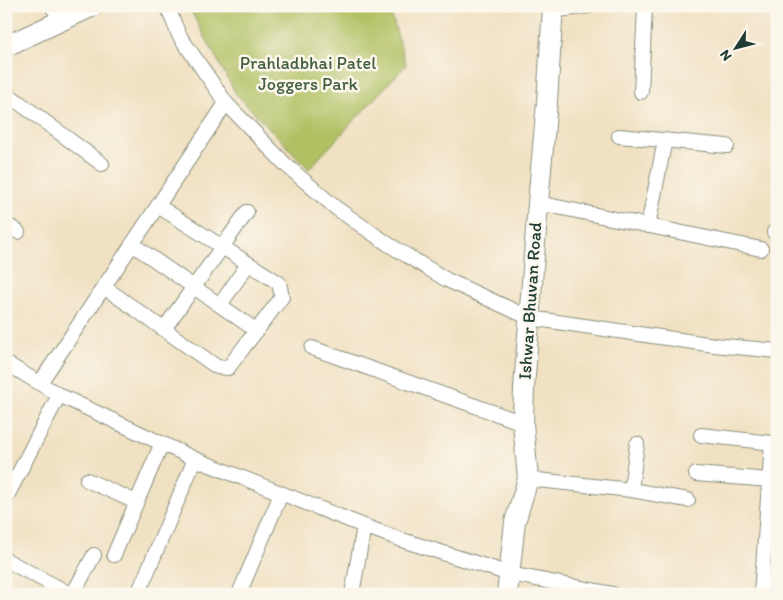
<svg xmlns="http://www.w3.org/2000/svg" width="783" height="600" viewBox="0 0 783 600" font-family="Itim,sans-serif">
  <rect width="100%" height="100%" fill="#fbf7ec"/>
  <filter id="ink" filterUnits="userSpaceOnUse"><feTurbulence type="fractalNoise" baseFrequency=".02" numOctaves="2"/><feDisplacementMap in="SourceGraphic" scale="10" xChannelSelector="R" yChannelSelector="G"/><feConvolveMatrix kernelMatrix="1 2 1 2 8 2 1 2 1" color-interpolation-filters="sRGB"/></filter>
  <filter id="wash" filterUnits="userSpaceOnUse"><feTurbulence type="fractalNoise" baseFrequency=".0096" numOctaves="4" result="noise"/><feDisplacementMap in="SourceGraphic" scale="20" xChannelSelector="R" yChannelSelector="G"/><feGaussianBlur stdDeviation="1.12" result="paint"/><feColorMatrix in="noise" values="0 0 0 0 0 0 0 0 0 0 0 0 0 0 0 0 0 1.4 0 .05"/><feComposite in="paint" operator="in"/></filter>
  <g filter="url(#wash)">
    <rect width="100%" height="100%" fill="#f1e1c3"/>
    <!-- green -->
    <path fill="#b1c062" stroke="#687e4b" d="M188,6H389L406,65L309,169L236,94Z"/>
  </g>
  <g filter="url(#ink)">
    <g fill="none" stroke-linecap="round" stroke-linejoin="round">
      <defs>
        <path id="street" d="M52,6L62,21
          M167,6L179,35L226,103L286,165L336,208L388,244L447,280L530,318L714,345L777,351
          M552,11L588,6
          M641,92L645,6
          M6,93L102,164
          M619,136L727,146
          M538,203L761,249
          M6,224L18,232
          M648,226L665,140
          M774,232H777
          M132,244L257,331
          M104,287L217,367L228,368L282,297L279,283L158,206
          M220,305L248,264
          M164,329L247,212
          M312,348L523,423
          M6,363L59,395L195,459L364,526L402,540L510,574L613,594
          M40,383L226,103
          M701,435L772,443L761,594
          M696,474L770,480
          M528,479L631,490L688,500
          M87,480L136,502
          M631,490L637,444
          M6,498L59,395
          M114,555L162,443
          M6,560L70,594
          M73,594L94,555
          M138,594L195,459
          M239,594L281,494
          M352,594L364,526"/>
        <path id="secondary" d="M6,46L93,6
          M507,594L515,522L528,479L523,423L524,388L538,203L547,102L553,6"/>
      </defs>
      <!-- street casing -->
      <use href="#street" stroke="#888f7c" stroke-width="16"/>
      <!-- secondary casing -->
      <use href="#secondary" stroke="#888f7c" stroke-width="22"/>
      <!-- street -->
      <use href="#street" stroke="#fff" stroke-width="14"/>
      <!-- secondary -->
      <use href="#secondary" stroke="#fff" stroke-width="20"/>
    </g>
  </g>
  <g text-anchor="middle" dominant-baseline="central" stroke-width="5" stroke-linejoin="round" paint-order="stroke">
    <!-- park labels -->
    <g font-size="18" fill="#445e40" stroke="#fbf7ec">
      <text x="308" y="63">Prahladbhai Patel<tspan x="308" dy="21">Joggers Park</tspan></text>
    </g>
    <!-- street labels -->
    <g font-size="18" fill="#1f3d34" stroke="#fbf7ec">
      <text transform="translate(530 301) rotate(-86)">Ishwar Bhuvan Road</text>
    </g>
  </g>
  <!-- margin -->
  <rect width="783" height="600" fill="none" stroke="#fbf7ec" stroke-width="25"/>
  <!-- north arrow -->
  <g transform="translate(736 48) rotate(234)" stroke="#fbf7ec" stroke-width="4" paint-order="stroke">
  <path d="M0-4L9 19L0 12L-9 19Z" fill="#1f3d34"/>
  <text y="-8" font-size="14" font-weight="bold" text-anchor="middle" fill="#1f3d34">N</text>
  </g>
</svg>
